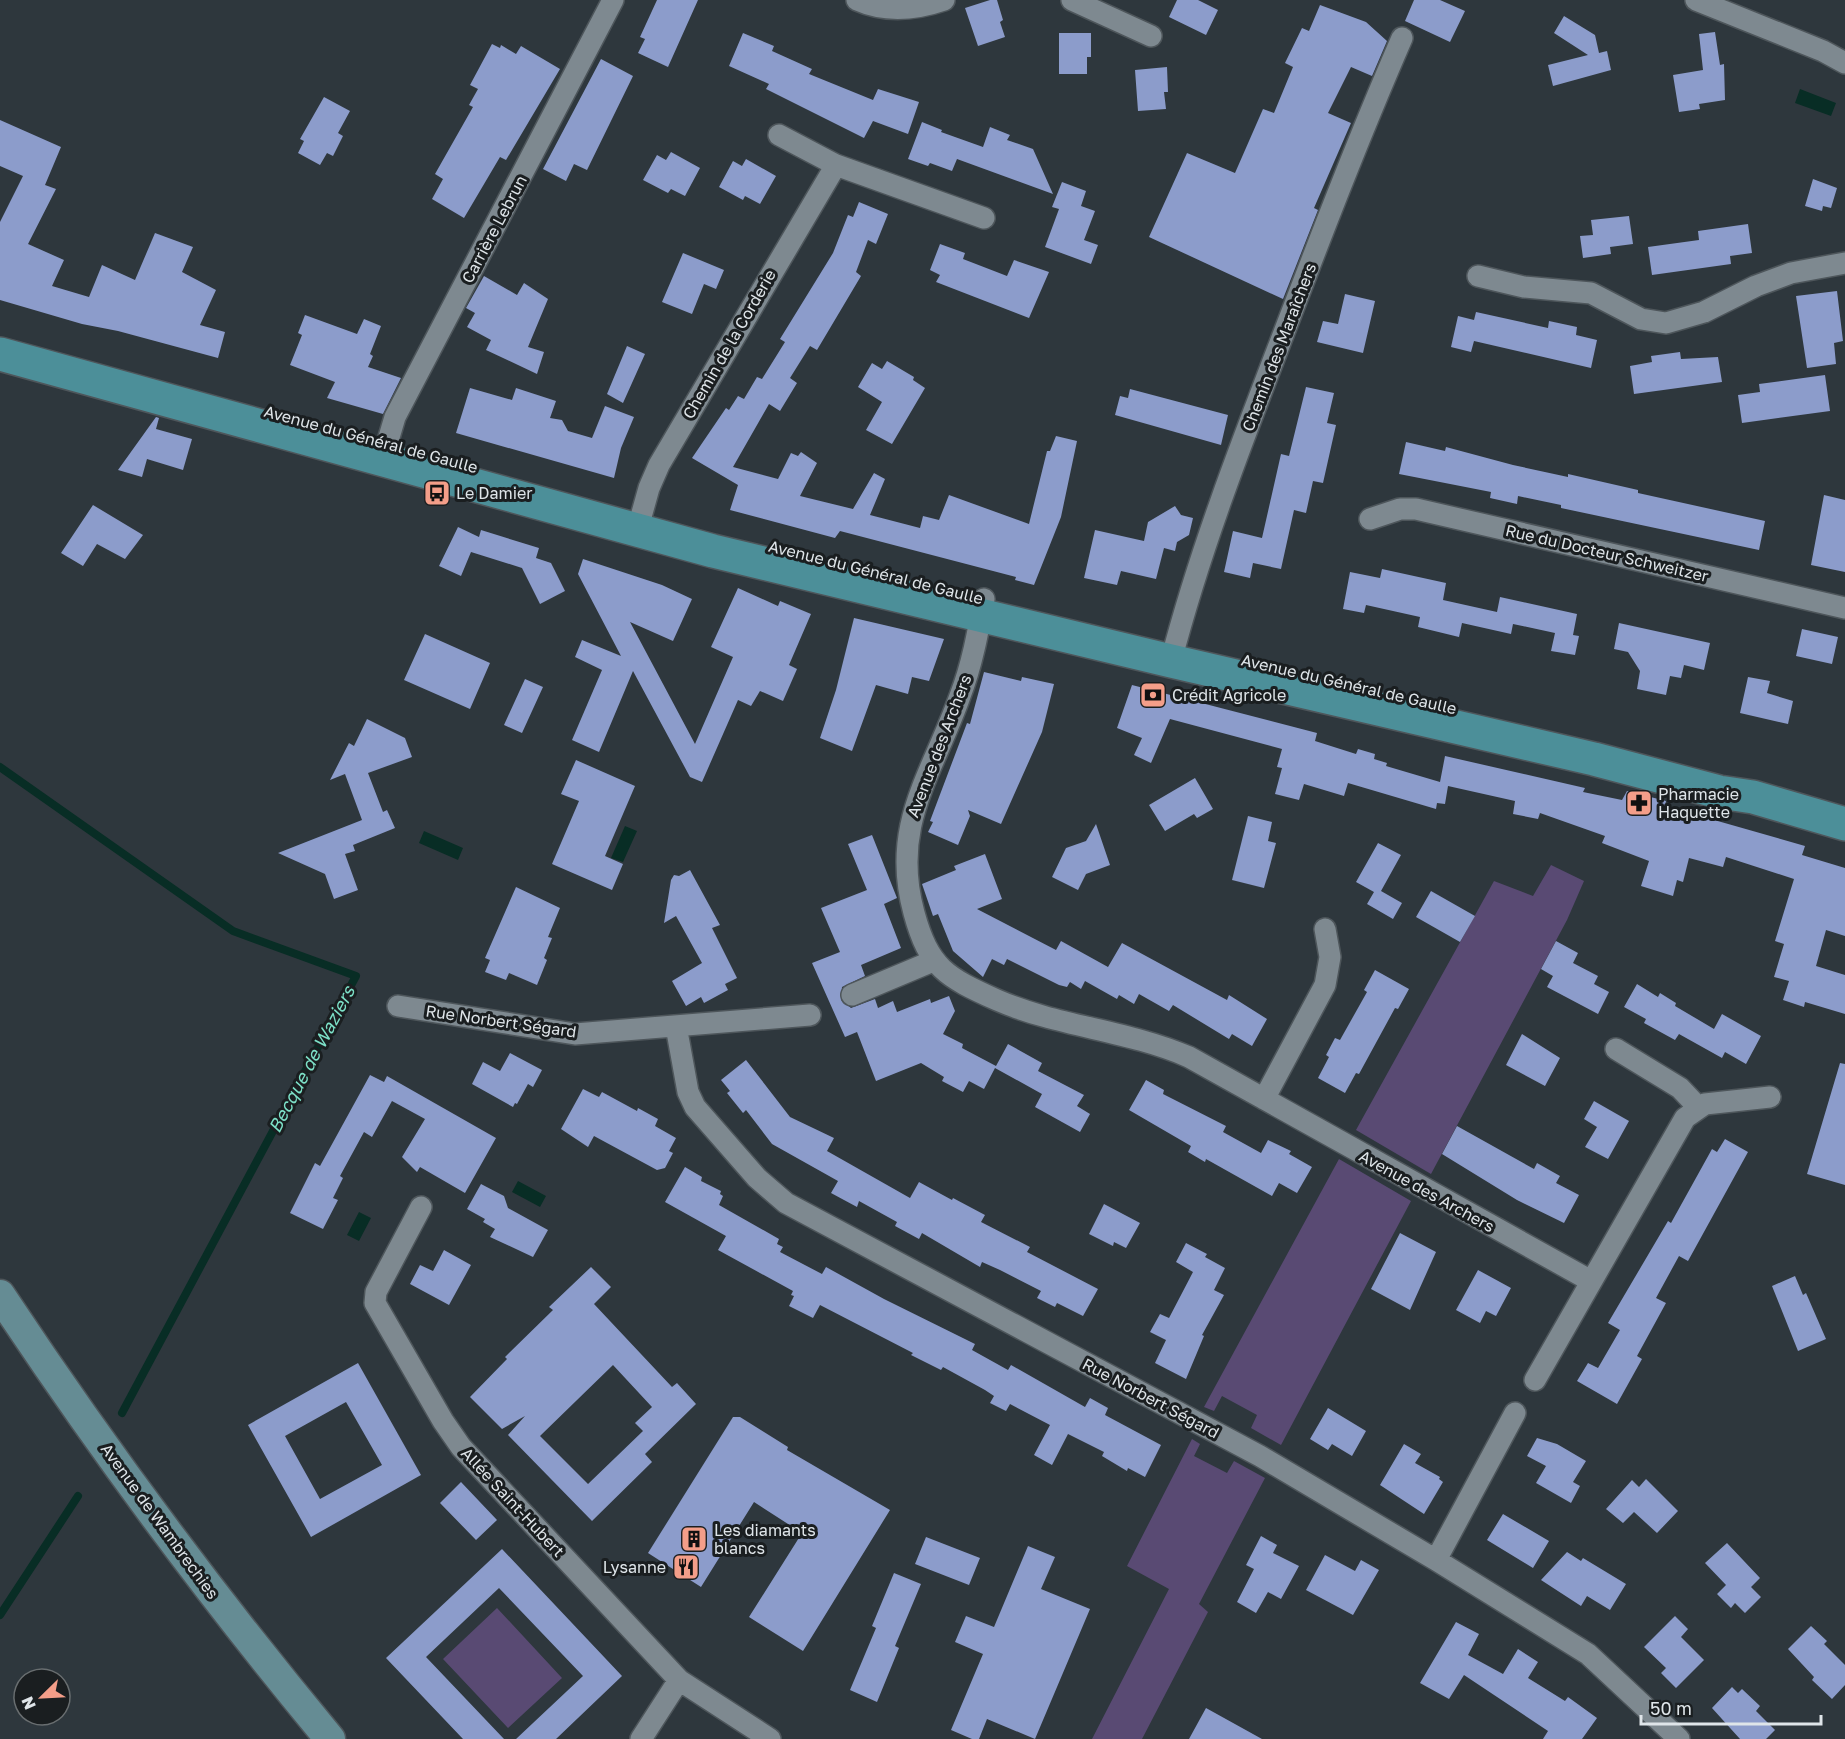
<svg xmlns="http://www.w3.org/2000/svg" width="1845" height="1739" viewBox="0 0 1845 1739" font-family="'Golos Text',sans-serif">
  <rect width="100%" height="100%" fill="#2e373d"/>
  <!-- green -->
  <path fill="#594a73" d="M1551,865L1584,881L1567,920L1431,1174L1356,1130L1494,881L1533,896Z
    M1339,1159L1411,1201L1281,1445L1251,1428L1257,1415L1222,1396L1214,1411L1204,1407Z
    M1192,1439L1200,1444L1194,1456L1227,1473L1234,1461L1265,1478L1199,1604L1208,1612L1142,1739H1092L1169,1589L1127,1566Z
    M497,1608L562,1678L508,1728L443,1659Z"/>
  <!-- water -->
  <path fill="#082d25" d="M1800,89L1836,103L1831,116L1795,103Z
    M625,826L637,831L623,862L611,858Z
    M424,831L463,848L458,860L419,843Z
    M518,1181L546,1196L540,1207L512,1192Z
    M359,1212L371,1218L359,1241L347,1235Z"/>
  <g fill="none" stroke-linecap="round" stroke-linejoin="round">
    <!-- stream -->
    <path stroke="#082d25" stroke-width="8" d="M0,767L233,931L356,976L122,1413
      M0,1615L78,1496"/>
  </g>
  <!-- building -->
  <path fill="#8c9ccb" fill-rule="evenodd" d="M657,0H698L668,67L638,53L645,39L640,37Z
    M990,0H997L1003,20L1000,22L1005,37L978,46L965,8Z
    M1177,0H1198L1218,10L1206,35L1169,17Z
    M1414,0H1440L1465,11L1450,42L1405,21Z
    M1320,5L1366,22L1387,41L1372,76L1351,67L1328,113L1351,123L1314,208L1318,210L1283,299L1149,237L1187,153L1235,173L1263,109L1274,113L1293,67L1285,63L1302,28L1309,31Z
    M1564,16L1595,35L1599,53L1607,51L1611,70L1553,86L1548,65L1588,55L1554,33Z
    M1715,32L1720,65L1724,64L1725,100L1699,104L1700,109L1679,112L1673,75L1703,70L1699,34Z
    M743,33L774,46L772,51L812,69L809,74L873,100L878,89L919,102L908,134L873,121L864,138L766,89L769,84L729,66Z
    M1059,33H1091V57H1087V74H1059Z
    M492,44L500,48L501,45L516,54L521,46L560,69L506,160L500,157L464,218L432,199L443,179L435,174L473,107L469,105L478,89L470,85Z
    M601,59L633,76L587,170L574,164L566,181L543,169Z
    M1167,67L1168,92H1164L1166,109L1138,111L1135,70Z
    M324,97L350,111L338,133L343,136L333,156L327,153L320,165L298,153L304,141L300,139Z
    M0,120L61,147L45,185L56,189L28,244L64,260L52,286L89,297L102,265L135,280L155,233L193,247L182,272L216,290L200,325L225,332L218,358L118,331L82,324L0,300V222L23,176L0,166Z
    M922,122L942,130L941,132L983,147L990,127L1010,135L1007,140L1033,149L1053,194L957,159L952,171L930,163L928,166L908,159Z
    M671,152L700,168L685,196L671,189L668,193L643,180L657,155L666,160Z
    M746,159L776,176L760,204L745,196L743,200L719,187L733,161L742,166Z
    M1813,179L1837,188L1831,208L1823,206L1822,211L1805,206Z
    M1062,182L1086,191L1081,206L1095,211L1084,240L1098,245L1091,264L1045,247L1059,209L1052,207Z
    M859,202L888,214L876,244L868,240L856,272L861,276L817,350L810,346L790,378L797,383L780,411L769,404L733,467L778,479L791,453L798,456L801,452L817,463L800,496L853,509L874,473L885,479L870,515L920,528L923,516L939,520L949,495L1029,524L1047,451H1050L1056,436L1077,441L1061,517L1034,585L1015,580L1016,577L840,531L835,538L730,510L738,485L692,458L726,408L729,410L738,396L744,399L757,377L762,379L785,342L780,339L833,253L848,215L853,217Z
    M1629,216L1633,244L1610,247L1611,254L1583,258L1580,236L1593,235L1591,220Z
    M1748,224L1752,253L1730,256L1731,264L1652,275L1648,247L1699,240L1698,231Z
    M940,244L965,253L963,259L1007,276L1014,260L1049,272L1029,318L936,282L940,275L930,270Z
    M683,253L724,270L716,289L704,284L692,314L662,302Z
    M484,276L517,295L524,283L548,299L528,347L544,352L537,374L486,350L491,340L467,327L475,313L466,308Z
    M1837,291L1843,341L1834,343L1836,364L1807,368L1796,296Z
    M1345,294L1375,301L1363,353L1317,342L1323,321L1338,324Z
    M1476,312L1548,328L1549,321L1577,327L1576,335L1597,340L1591,368L1474,341L1471,352L1451,347L1458,316L1474,320Z
    M305,315L357,334L364,319L381,326L370,354L373,356L368,367L401,378L383,414L327,398L335,382L290,365L302,335L298,333Z
    M627,346L645,354L623,403L607,394Z
    M1680,352L1681,359L1718,357L1722,382L1634,394L1630,366L1652,362L1651,356Z
    M887,361L914,377L913,380L925,388L892,444L866,430L882,402L858,387L872,363L882,369Z
    M1825,375L1830,411L1742,423L1738,395L1760,392L1759,384Z
    M1306,387L1334,393L1327,423L1336,425L1323,483L1313,481L1306,513L1294,510L1281,569L1253,563L1250,578L1224,572L1233,531L1262,538L1281,454L1289,456Z
    M470,388L512,400L516,388L556,401L550,418L562,420L568,431L592,438L605,406L634,417L621,448L614,478L456,433Z
    M1130,389L1228,415L1221,445L1115,415L1120,396L1128,398Z
    M156,417L159,418L156,429L192,439L183,470L147,459L142,477L118,470Z
    M1406,442L1445,451L1446,447L1513,465L1568,477V474L1638,490V493L1765,521L1759,550L1561,508V505L1518,496L1517,504L1490,498L1491,492L1399,474Z
    M1824,495L1845,500V572L1811,565Z
    M93,505L143,535L125,559L97,544L83,566L61,553Z
    M1175,506L1181,515L1193,518L1189,535L1177,542L1175,551L1164,548L1156,579L1121,571L1117,585L1084,578L1095,530L1144,541L1148,522Z
    M458,527L479,537L481,530L539,548L536,558L551,563L565,591L540,604L522,568L471,552L461,576L439,566Z
    M583,559L662,585L692,599L673,641L630,622L695,744L733,657L711,647L738,588L778,606L780,601L811,614L789,665L797,669L783,701L760,691L751,706L738,700L702,782L690,777L633,671L599,752L572,740L602,670L575,657L582,640L621,656L578,574Z
    M1382,569L1446,583L1443,600L1497,612L1500,597L1577,614L1573,635L1579,636L1575,655L1551,651L1555,633L1513,624L1511,634L1462,623L1459,637L1418,627L1420,617L1366,605L1364,613L1343,609L1350,572L1380,578Z
    M854,618L944,639L929,681L912,677L908,694L876,685L852,751L820,738L836,690Z
    M1619,623L1710,643L1704,670L1684,665L1681,678L1670,676L1666,695L1637,689L1640,671L1628,652L1614,649Z
    M1802,629L1838,637L1832,664L1796,656Z
    M425,634L490,663L470,709L404,680Z
    M984,672L1021,681L1022,677L1054,684L1042,732L1001,824L968,810L970,816L958,845L928,832L933,822L930,821L967,723L970,724Z
    M1748,677L1770,681L1767,693L1793,701L1788,724L1740,713Z
    M525,679L543,687L522,733L504,725Z
    M1132,685L1317,733L1315,741L1356,754L1358,749L1375,754L1374,759L1387,763L1386,766L1440,782L1445,756L1585,788L1583,792L1622,800L1627,791L1666,801L1665,806L1805,846L1802,855L1845,868V936L1826,930L1816,966L1845,975V1014L1805,1002L1804,1007L1783,1000L1789,981L1774,977L1784,944L1775,941L1794,879L1726,857L1723,867L1689,858L1683,882L1677,880L1673,896L1641,886L1649,861L1602,843L1605,836L1540,813L1538,819L1513,814L1515,801L1448,786L1445,804L1437,803L1436,809L1348,783L1344,796L1304,784L1299,800L1275,794L1282,768L1277,767L1282,749L1170,719L1151,763L1134,755L1142,738L1117,728Z
    M367,719L405,738L412,757L368,773L383,812L387,810L395,828L353,845L355,851L345,854L358,890L334,899L325,874L278,853L362,820L345,774L330,780L349,743L354,746Z
    M576,760L635,786L605,856L623,864L612,890L552,864L579,801L561,794Z
    M1195,778L1213,809L1197,818L1194,814L1165,831L1149,805Z
    M1248,816L1272,822L1268,841L1276,843L1264,888L1232,880Z
    M1096,824L1110,865L1086,874L1078,890L1052,877L1066,848L1086,841Z
    M872,835L897,898L884,904L901,948L861,965L865,976L842,987L841,1000L851,1008L875,999L878,1008L893,1001L897,1012L930,999L931,1003L949,996L955,1011L943,1034L963,1044L962,1048L996,1066L1008,1044L1042,1063L1038,1071L1084,1095L1077,1106L1090,1114L1080,1132L1035,1107L1042,1094L995,1068L984,1089L969,1081L963,1092L942,1081L944,1077L921,1063L876,1081L857,1032L845,1037L812,963L840,952L821,908L867,890L848,844Z
    M1378,843L1401,855L1381,891L1402,903L1393,919L1367,904L1374,892L1356,882Z
    M985,854L1002,899L977,909L1056,950L1061,941L1108,967L1122,943L1227,1000L1229,995L1267,1019L1252,1046L1232,1034L1229,1039L1173,1005L1169,1011L1139,994L1134,1004L1119,995L1117,999L1085,981L1081,989L1070,982L1067,987L1059,985L1007,959L1004,965L992,959L983,977L953,951L938,914L933,916L922,884L956,870L954,866Z
    M690,870L720,925L712,928L737,978L725,984L728,990L704,1003L701,997L686,1006L672,981L702,963L676,916L664,923L671,880L674,875L679,876Z
    M516,887L560,908L548,937L552,938L544,958L547,960L537,985L509,973L506,980L485,972L490,960L485,958Z
    M1431,891L1475,916L1460,942L1416,917Z
    M1556,941L1578,953L1573,963L1598,976L1594,984L1609,992L1598,1014L1547,987L1553,976L1541,969Z
    M1375,970L1409,989L1398,1009L1395,1008L1359,1074L1356,1073L1345,1093L1318,1078L1329,1057L1326,1055L1335,1038L1340,1040L1367,992L1364,990Z
    M1637,984L1658,997L1660,993L1676,1003L1675,1006L1714,1029L1722,1014L1761,1036L1746,1064L1725,1052L1722,1058L1679,1034L1675,1040L1644,1023L1646,1019L1624,1007Z
    M1522,1034L1560,1058L1545,1086L1506,1065Z
    M510,1053L542,1070L533,1087L528,1084L517,1104L515,1103L513,1107L472,1084L483,1062L500,1071Z
    M746,1060L790,1117L834,1138L827,1151L910,1198L919,1182L952,1200L953,1198L985,1215L981,1222L1030,1247L1027,1252L1098,1289L1083,1316L1057,1303L1055,1307L1037,1298L1041,1291L1000,1270L982,1262L980,1267L922,1233L919,1239L895,1226L897,1222L859,1201L857,1207L831,1193L838,1181L772,1144L746,1110L743,1113L727,1093L730,1091L721,1080Z
    M1840,1063L1845,1064V1185L1807,1174Z
    M370,1075L384,1082L387,1076L496,1138L465,1193L420,1167L417,1172L402,1157L425,1119L392,1101L372,1137L364,1132L340,1176L343,1178L333,1198L338,1200L323,1229L290,1213L315,1163L320,1166Z
    M1146,1080L1164,1090L1163,1094L1226,1126L1223,1132L1261,1153L1268,1140L1291,1151L1289,1154L1312,1167L1297,1193L1279,1183L1272,1196L1206,1159L1205,1162L1188,1152L1191,1146L1129,1110Z
    M583,1089L599,1097L602,1092L637,1111L638,1108L658,1119L655,1126L676,1138L669,1151L673,1153L665,1168L657,1170L594,1136L588,1147L561,1129Z
    M1594,1101L1629,1121L1608,1159L1585,1147L1597,1127L1584,1119Z
    M1457,1126L1534,1169L1537,1163L1560,1176L1556,1183L1579,1195L1564,1223L1517,1200L1442,1154Z
    M1725,1139L1748,1152L1688,1261L1679,1256L1656,1298L1666,1303L1637,1356L1642,1359L1617,1404L1577,1381L1588,1363L1598,1368L1620,1330L1608,1323L1668,1221L1671,1223L1712,1149L1717,1152Z
    M685,1167L702,1177L701,1181L721,1191L720,1194L723,1196L719,1205L779,1239L777,1244L783,1247L780,1252L822,1274L826,1267L884,1299L975,1344L972,1350L1008,1370L1011,1365L1085,1407L1090,1398L1108,1408L1105,1415L1161,1445L1145,1477L1128,1468L1127,1471L1102,1456L1104,1452L1068,1434L1052,1465L1034,1455L1050,1425L1010,1404L1006,1411L990,1403L994,1396L985,1390L943,1367L941,1370L911,1355L913,1353L820,1305L813,1318L789,1306L794,1296L791,1295L793,1291L718,1250L726,1236L665,1202Z
    M481,1184L504,1196L508,1208L548,1230L533,1257L490,1237L495,1229L483,1222L485,1219L467,1209Z
    M1104,1204L1140,1223L1126,1248L1114,1242L1113,1246L1089,1234Z
    M1400,1233L1436,1252L1410,1310L1371,1289Z
    M1186,1243L1207,1254L1205,1257L1225,1268L1214,1290L1224,1295L1202,1335L1204,1336L1186,1379L1155,1363L1166,1340L1150,1332L1160,1314L1169,1318L1193,1272L1176,1262Z
    M444,1250L471,1265L449,1305L410,1284L420,1265L433,1271Z
    M591,1267L611,1287L594,1304L672,1387L677,1383L696,1404L645,1454L652,1462L592,1521L508,1435L525,1416L502,1429L470,1397L507,1359L505,1357L553,1310L549,1307ZM613,1365L652,1407L635,1423L643,1431L588,1484L540,1436Z
    M1478,1270L1511,1288L1496,1316L1486,1311L1480,1323L1456,1310Z
    M1795,1276L1803,1295L1806,1293L1826,1339L1798,1351L1772,1286Z
    M358,1363L421,1475L311,1537L248,1425ZM346,1402L382,1465L320,1499L285,1436Z
    M1328,1408L1366,1431L1352,1456L1332,1444L1328,1450L1310,1439Z
    M733,1417H740L788,1447L787,1450L890,1510L803,1651L749,1617L802,1533L754,1502L701,1587L648,1553Z
    M1537,1438L1557,1444L1586,1461L1573,1482L1580,1486L1571,1503L1536,1483L1546,1466L1527,1456Z
    M1404,1444L1421,1454L1415,1463L1440,1477L1439,1479L1443,1482L1424,1514L1380,1485Z
    M1646,1479L1678,1511L1657,1533L1634,1512L1623,1523L1606,1509L1632,1480L1639,1487Z
    M461,1482L497,1520L476,1540L440,1503Z
    M1503,1514L1549,1541L1533,1568L1487,1540Z
    M1261,1536L1277,1545L1273,1553L1299,1566L1281,1599L1268,1592L1256,1613L1237,1602L1254,1569L1246,1565Z
    M926,1537L980,1558L969,1585L915,1564Z
    M1727,1543L1760,1578L1751,1587L1761,1597L1745,1613L1735,1603L1731,1608L1717,1594L1726,1585L1705,1563Z
    M1028,1546L1055,1557L1041,1589L1090,1609L1035,1739L987,1719L979,1739H972L951,1730L983,1654L955,1642L966,1616L994,1627Z
    M502,1549L622,1676L556,1739H516L583,1676L499,1588L426,1657L504,1739H463L386,1658Z
    M1567,1552L1581,1561L1583,1558L1626,1584L1610,1610L1587,1596L1581,1606L1541,1580Z
    M1325,1555L1355,1571L1361,1560L1379,1570L1353,1615L1306,1590Z
    M894,1573L921,1584L895,1646L899,1648L877,1702L850,1690L876,1628L872,1626Z
    M1675,1616L1688,1629L1681,1637L1704,1660L1676,1688L1661,1673L1666,1668L1644,1647Z
    M1456,1622L1479,1634L1468,1655L1503,1674L1518,1649L1538,1662L1528,1678L1565,1701L1568,1697L1597,1718L1582,1739H1543L1548,1731L1464,1675L1449,1699L1420,1683Z
    M1811,1626L1827,1641L1824,1644L1845,1665V1685L1832,1699L1812,1680L1814,1677L1788,1649Z
    M1732,1687L1738,1693L1742,1689L1760,1706L1756,1711L1775,1730L1766,1739H1740L1712,1708Z
    M1206,1708L1262,1739H1189Z"/>
  <g fill="none" stroke-linecap="round" stroke-linejoin="round">
    <defs>
      <path id="minor" d="M857,0C886,13 915,10 944,0
        M1072,0L1151,36
        M1696,0L1823,51L1845,63
        M779,135L836,165L984,218
        M1478,276L1524,287L1591,293L1641,319L1666,323L1704,312L1756,286L1791,273L1845,263
        M382,461L395,417L613,0
        M1370,519L1400,509H1416L1845,608
        M637,531L649,488L659,465L836,165
        M984,599C978,632 972,665 960,696C932,775 890,825 914,913C929,968 946,977 997,1000C1059,1027 1127,1030 1189,1057L1591,1281
        M1171,661C1199,553 1240,447 1280,343C1319,241 1358,139 1402,38
        M852,995L933,961
        M398,1006L575,1034L810,1015
        M676,1026L688,1092L695,1107L757,1178L786,1203L1260,1456L1436,1560L1588,1654L1679,1739
        M1616,1049L1680,1088L1698,1107
        M1264,1099L1325,985L1330,957L1325,929
        M421,1207L376,1292L375,1303L443,1421L461,1447L679,1680L770,1739
        M1535,1380L1685,1118L1705,1104L1770,1097
        M1436,1560L1515,1413
        M641,1739L679,1680"/>
      <path id="secondary" d="M0,1295C102,1449 212,1597 330,1739"/>
      <path id="primary" d="M0,354L713,551L1171,661L1594,759L1719,792L1753,797L1845,824"/>
    </defs>
    <!-- minor casing -->
    <use href="#minor" stroke="#4e565b" stroke-width="24"/>
    <!-- secondary casing -->
    <use href="#secondary" stroke="#4e565b" stroke-width="33"/>
    <!-- primary casing -->
    <use href="#primary" stroke="#4e565b" stroke-width="36"/>
    <!-- minor -->
    <use href="#minor" stroke="#7e8990" stroke-width="21"/>
    <!-- secondary -->
    <use href="#secondary" stroke="#658c94" stroke-width="30"/>
    <!-- primary -->
    <use href="#primary" stroke="#4c8f99" stroke-width="33"/>
  </g>
  <!-- icons -->
  <defs>
    <symbol id="bus-square" viewBox="-11 -11 22 22"><rect x="-9" y="-9" width="18" height="18" rx="4" fill="#f49e89" stroke="#1a1e20"/><path d="M-5-6H5V4H4V6H2V4H-2V6H-4V4H-5ZM-3.5-4V0h7V-4ZM-3.5 1.2v1.5H-2V1.2ZM2 1.2v1.5H3.5V1.2Z" fill="#111"/></symbol>
    <symbol id="bank-square" viewBox="-11 -11 22 22"><rect x="-9" y="-9" width="18" height="18" rx="4" fill="#f49e89" stroke="#1a1e20"/><path d="M-6-4H6V4H-6ZM0-2.3a2.3 2.3 0 1 0 0 4.6a2.3 2.3 0 1 0 0-4.6Z" fill="#111"/></symbol>
    <symbol id="pharmacy-square" viewBox="-11 -11 22 22"><rect x="-9" y="-9" width="18" height="18" rx="4" fill="#f49e89" stroke="#1a1e20"/><path d="M-2-6h4v4h4v4h-4v4h-4v-4h-4v-4h4Z" fill="#111"/></symbol>
    <symbol id="building-square" viewBox="-11 -11 22 22"><rect x="-9" y="-9" width="18" height="18" rx="4" fill="#f49e89" stroke="#1a1e20"/><path d="M-4-6H4V6H1V3H-1V6H-4ZM-2.5-4.3h1.7v1.8h-1.7ZM.8-4.3h1.7v1.8H.8ZM-2.5-1h1.7V.8h-1.7ZM.8-1h1.7V.8H.8Z" fill="#111"/></symbol>
    <symbol id="restaurant-square" viewBox="-11 -11 22 22"><rect x="-9" y="-9" width="18" height="18" rx="4" fill="#f49e89" stroke="#1a1e20"/><path d="M-5-6h1v4h1v-4h1v4h1v-4h1v5L-1.5 .5V6h-2V.5L-5-1ZM5-6V6H3V1.5H1.5Q1.5-4 5-6Z" fill="#111"/></symbol>
  </defs>
  <g fill-rule="evenodd">
    <use href="#bus-square" x="422" y="478" width="30" height="30"/>
    <use href="#bank-square" x="1138" y="680" width="30" height="30"/>
    <use href="#pharmacy-square" x="1624" y="788" width="30" height="30"/>
    <use href="#building-square" x="679" y="1524" width="30" height="30"/>
    <use href="#restaurant-square" x="671" y="1552" width="30" height="30"/>
  </g>
  <g text-anchor="middle" dominant-baseline="central" stroke-width="6" stroke-linejoin="round" paint-order="stroke">
    <!-- street labels -->
    <g font-size="16" fill="#dfe5e9" stroke="#1a1e20">
      <text transform="translate(494 229) rotate(-62)">Carrière Lebrun</text>
      <text transform="translate(729 344) rotate(-60)">Chemin de la Corderie</text>
      <text transform="translate(1279 347) rotate(-69)">Chemin des Maraîchers</text>
      <text transform="translate(371 439) rotate(15)">Avenue du Général de Gaulle</text>
      <text transform="translate(1607 553) rotate(13)">Rue du Docteur Schweitzer</text>
      <text transform="translate(876 572) rotate(14)">Avenue du Général de Gaulle</text>
      <text transform="translate(1349 684) rotate(13)">Avenue du Général de Gaulle</text>
      <text transform="translate(939 746) rotate(-69)">Avenue des Archers</text>
      <text transform="translate(501 1021) rotate(8)">Rue Norbert Ségard</text>
      <text transform="translate(1427 1191) rotate(29)">Avenue des Archers</text>
      <text transform="translate(1151 1398) rotate(28)">Rue Norbert Ségard</text>
      <text transform="translate(513 1502) rotate(47)">Allée Saint-Hubert</text>
      <text transform="translate(160 1521) rotate(54)">Avenue de Wambrechies</text>
    </g>
    <!-- poi labels -->
    <g font-size="16" fill="#dfe5e9" stroke="#1a1e20" text-anchor="start">
      <text x="456" y="493">Le Damier</text>
      <text x="1172" y="695">Crédit Agricole</text>
      <text x="1658" y="794">Pharmacie<tspan x="1658" dy="18">Haquette</tspan></text>
      <text x="714" y="1530">Les diamants<tspan x="714" dy="18">blancs</tspan></text>
      <text x="666" y="1567" text-anchor="end">Lysanne</text>
    </g>
    <!-- water labels -->
    <g font-size="18" font-style="italic" fill="#7ce0c7" stroke="#1a1e20">
      <text transform="translate(311 1059) rotate(-62)">Becque de Waziers</text>
    </g>
  </g>
  <!-- north arrow -->
  <g transform="translate(42 1697) rotate(246)"><circle r="28" fill="#1a1e20" stroke="#696e70" stroke-width="1.5"/>
  <path d="M0-4.5L10 22L0 15L-10 22Z" fill="#f49e89"/>
  <text y="-9" font-size="16" font-weight="bold" text-anchor="middle" fill="#dfe5e9">N</text>
  </g>
  <!-- scale -->
  <path d="M1641 1715v9h180v-9" fill="none" stroke="#dfe5e9" stroke-width="3"/>
  <text x="1650" y="1715" font-size="18" fill="#dfe5e9" stroke="#1a1e20" stroke-width="4.5" paint-order="stroke">50 m</text>
</svg>
